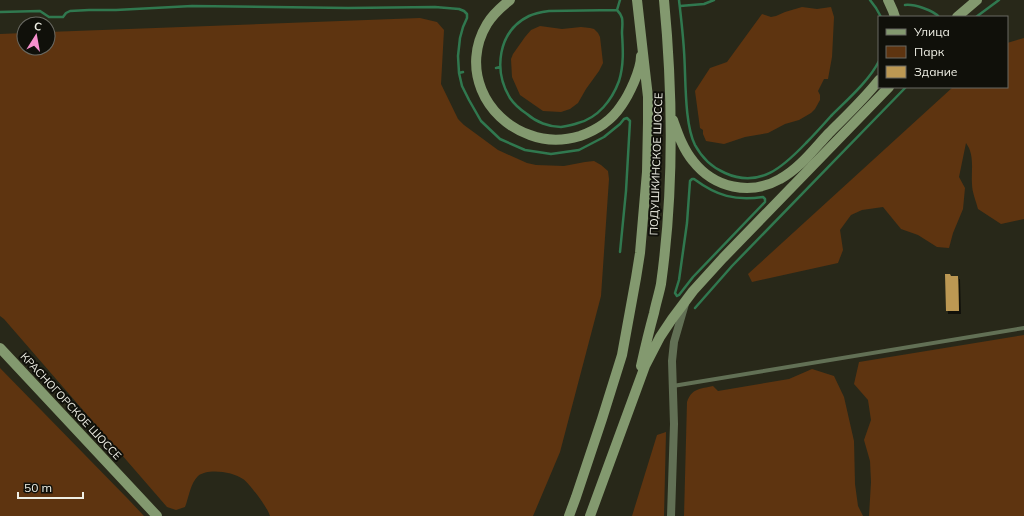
<svg xmlns="http://www.w3.org/2000/svg" width="1024" height="516" viewBox="0 0 1024 516" font-family="Mulish,sans-serif">
  <defs>
    <filter id="shadow"><feDropShadow dx="2" dy="3" stdDeviation="0" flood-color="#0009"/></filter>
  </defs>
  <rect width="100%" height="100%" fill="#282819"/>
  <!-- green -->
  <path fill="#5e3410" d="M802,7L817,9L831,7L834,17L832,57L828,79H824L818,91L820,95V100L815,109L811,113L799,120L785,124L768,133L745,137L724,144L706,141L703,134V130L700,128L695,91L710,68L727,62L762,14L771,17L776,16L785,12Z
    M420,18L437,22L444,30L441,84L458,119L464,125L498,150L527,163L536,165L564,166L585,162L594,161L601,165L608,171L609,179L601,296L560,452L533,516H270C268,508 249,483 243,479C233,472 208,468 198,476C190,484 189,497 185,507L176,510L167,507L4,319L0,316V34L24,33V48H48V32Z
    M540,26L562,29L581,27L590,28L594,29L598,33L600,37L603,63L599,71L586,89L578,103L570,109L561,112L543,111L520,95L512,77L511,59L513,54L525,37L531,30Z
    M1024,38V219L1001,224L978,209C976,201 972,192 972,184C971,170 975,155 966,143L959,177L965,188L963,209L953,233L949,248L937,247L918,235L901,229L883,207L862,210L851,215L840,230L843,250L838,263L752,282L748,274L953,87H1007V43Z
    M1024,335V516H869L871,482L870,461L864,440L871,420L868,400L854,384L859,362Z
    M0,368L128,499L144,516H0Z
    M812,369L834,376L844,397L854,441L855,484L858,506L863,516H684L687,402C692,388 700,389 713,386L718,391L789,379Z
    M666,432L664,516H632L657,435Z"/>
  <g fill="none" stroke-linecap="round" stroke-linejoin="round">
    <!-- stream -->
    <path stroke="#30784f" stroke-width="2.5" d="M679,0C681,17 683,34 684,51C686,77 684,123 695,145C702,158 711,167 725,173C760,189 784,166 806,143C815,134 823,125 831,116C847,100 869,81 879,61
      M870,0L876,8L881,17
      M905,5C914,4 933,10 939,17
      M680,6L704,4L714,0
      M617,10C619,12 621,15 622,18C623,23 622,28 622,33C623,49 624,65 619,81C612,100 598,118 578,123C573,125 567,126 561,127C549,127 536,122 527,114C521,110 514,104 510,98C493,70 498,31 529,16C535,13 542,12 549,11Z
      M617,10L620,0
      M0,12L40,11L49,17H63L66,13L70,11L89,10H116L192,6L348,8L435,7L459,9L464,11L467,14V18L463,27L460,38L458,56L459,73L462,86L469,100L481,121L500,139L525,150L551,154L579,150L604,137L620,124L624,119L627,118L630,121L626,191L620,252
      M976,17L999,0
      M496,68L500,67
      M459,73L463,72
      M692,179H694C717,196 735,201 763,197L765,199V202L693,277L679,295L677,296L675,293L679,280L687,223L690,181Z
      M695,308L732,266L906,87"/>
  </g>
  <!-- building -->
  <path fill="#bc9853" filter="url(#shadow)" d="M945,274H950L951,276H958L959,311H946Z"/>
  <g fill="none" stroke-linecap="round" stroke-linejoin="round">
    <!-- service -->
    <path stroke="#627055" stroke-width="4" d="M673,386L1024,328"/>
    <!-- minor -->
    <path stroke="#627055" stroke-width="8" d="M671,516L674,424L672,361L674,342L685,304"/>
    <!-- secondary -->
    <path stroke="#83996f" stroke-width="10" d="M510,0C501,7 493,14 487,24C461,67 484,119 530,135C546,141 563,141 580,136C597,130 611,121 621,106C629,95 641,70 641,56
      M888,0L893,11L895,17
      M957,17L977,0
      M673,120C678,134 683,149 693,161C714,188 750,196 780,179C799,169 814,149 829,133C846,116 864,99 879,80
      M0,348L157,516
      M641,366C645,348 649,331 654,313C656,303 659,294 661,284C674,190 673,94 664,0
      M569,516L576,497L602,419L622,355L636,278L640,253L647,172L648,122V97L645,71L637,0
      M590,516L645,366L660,337L672,319L693,291L723,258L889,87"/>
  </g>
  <g text-anchor="middle" dominant-baseline="central" stroke-width="4" stroke-linejoin="round" paint-order="stroke">
    <!-- street labels -->
    <g font-size="11" fill="#efefe5" stroke="#10100a">
      <text transform="translate(656 164) rotate(-88)">ПОДУШКИНСКОЕ ШОССЕ</text>
      <text transform="translate(71 406) rotate(47)">КРАСНОГОРСКОЕ ШОССЕ</text>
    </g>
  </g>
  <!-- legend -->
  <rect x="878" y="16" width="130" height="72" fill="#10100a" stroke="#696962"/>
  <rect x="886" y="29" width="20" height="6" fill="#83996f" stroke="#696962"/>
  <text x="914" y="36" font-size="12" fill="#efefe5">Улица</text>
  <rect x="886" y="46" width="20" height="12" fill="#5e3410" stroke="#696962"/>
  <text x="914" y="56" font-size="12" fill="#efefe5">Парк</text>
  <rect x="886" y="66" width="20" height="12" fill="#bc9853" stroke="#696962"/>
  <text x="914" y="76" font-size="12" fill="#efefe5">Здание</text>
  <!-- north arrow -->
  <g transform="translate(36 36) rotate(11)"><circle r="19" fill="#10100a" stroke="#696962"/>
  <path d="M0-3L7 15L0 10L-7 15Z" fill="#f790ce"/>
  <text y="-6" font-size="11" font-weight="bold" text-anchor="middle" fill="#efefe5">С</text>
  </g>
  <!-- scale -->
  <path d="M18 492v6h65v-6" fill="none" stroke="#efefe5" stroke-width="2"/>
  <text x="24" y="492" font-size="12" fill="#efefe5" stroke="#10100a" stroke-width="3" paint-order="stroke">50 m</text>
</svg>
